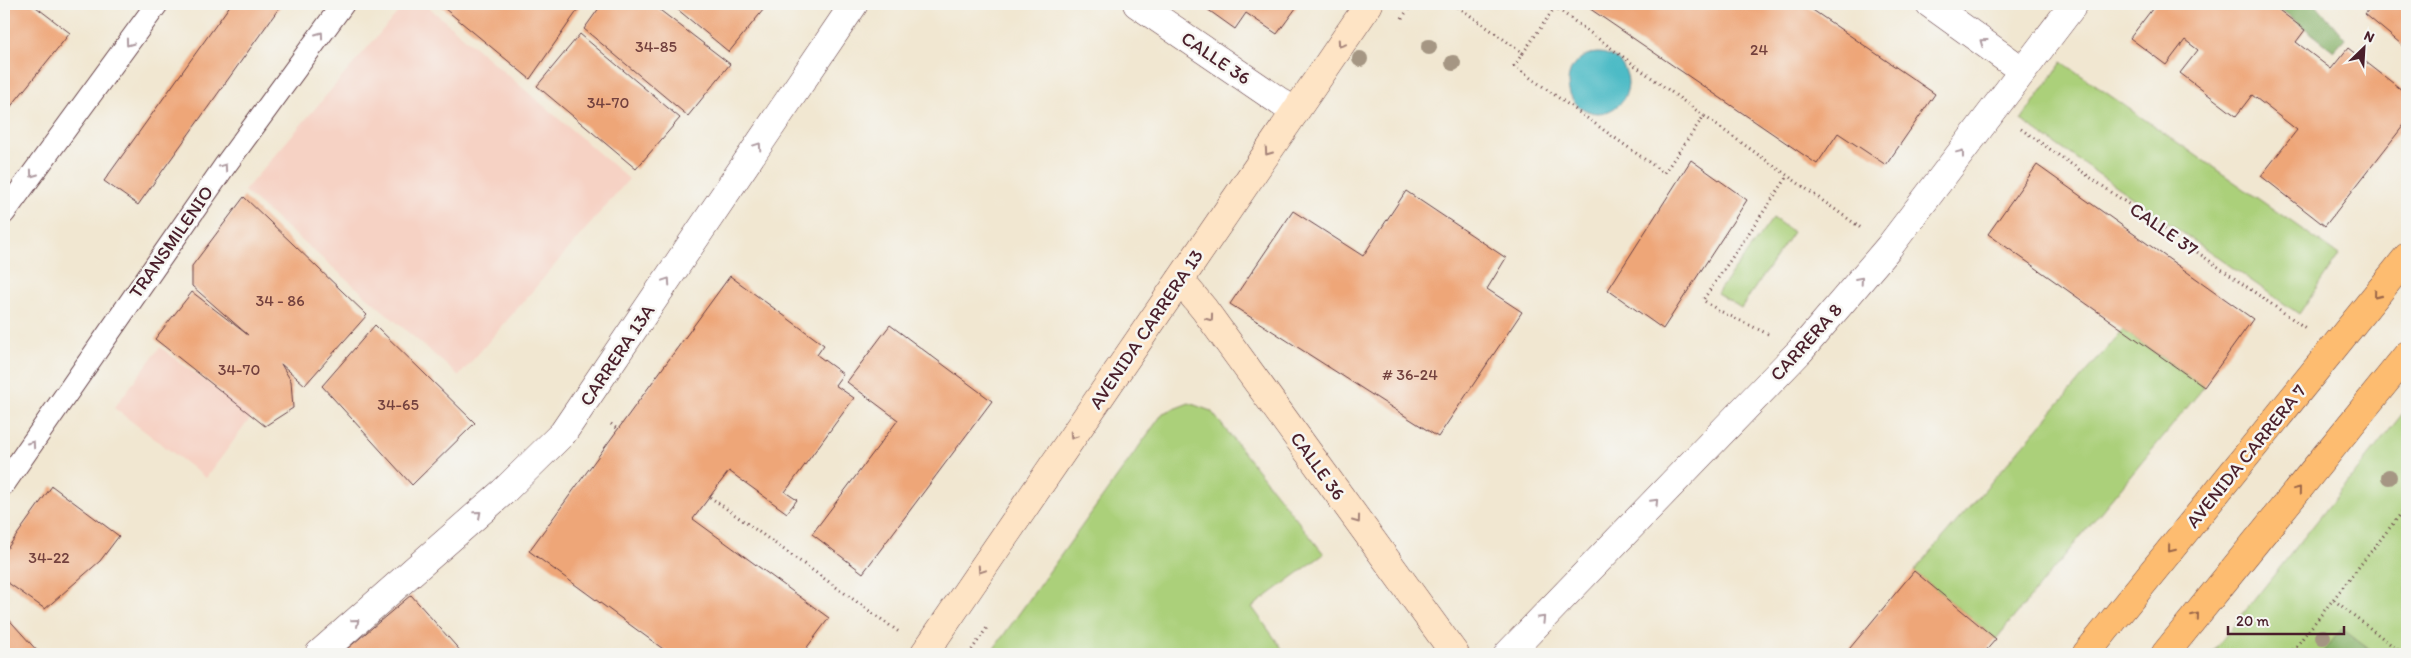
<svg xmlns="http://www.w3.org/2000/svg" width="2411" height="658" viewBox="0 0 2411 658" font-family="Itim,sans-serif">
  <rect width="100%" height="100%" fill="#f6f6f2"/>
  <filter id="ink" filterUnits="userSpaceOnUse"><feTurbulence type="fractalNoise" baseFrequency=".02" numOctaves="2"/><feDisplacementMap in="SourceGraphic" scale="10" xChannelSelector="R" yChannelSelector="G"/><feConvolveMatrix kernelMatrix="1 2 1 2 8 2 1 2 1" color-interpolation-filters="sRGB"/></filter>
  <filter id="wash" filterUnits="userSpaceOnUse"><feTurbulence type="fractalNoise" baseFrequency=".0096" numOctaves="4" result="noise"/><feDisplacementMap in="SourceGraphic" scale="20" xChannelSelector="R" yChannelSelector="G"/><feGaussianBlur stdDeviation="1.12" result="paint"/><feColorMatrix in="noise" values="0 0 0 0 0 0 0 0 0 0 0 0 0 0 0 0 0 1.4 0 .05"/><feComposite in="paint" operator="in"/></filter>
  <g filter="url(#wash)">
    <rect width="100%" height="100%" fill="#f1e7d1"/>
    <!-- built -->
    <path fill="#f6d2c4" d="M405,4H425L629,179L459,376L244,191Z
      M160,347L252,416L206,478L114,408Z"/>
    <!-- green -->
    <path fill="#abd07a" stroke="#7a7852" d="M2062,62L2339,255L2299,314L2021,120Z
      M1773,218L1793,232L1741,308L1717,293Z
      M2123,330L2204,387L1996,639L1914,571Z
      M1189,403L1211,411L1324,554L1252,607L1286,654H990L1163,413Z
      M2407,408V654H2211Z"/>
    <!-- forest -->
    <path fill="#88b26a" stroke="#69684a" d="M2274,4H2316L2345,39L2334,51Z
      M2342,629L2376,654H2321Z"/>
    <!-- water -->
    <path fill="#4ebbc6" stroke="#4c6d78" d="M1568 83a30 30 0 1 1 60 0a30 30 0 1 1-60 0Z"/>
    <g id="blocks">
      <!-- building -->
      <path fill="#eea678" d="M4,4H32L70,33L4,115Z
        M231,4H282L138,205L104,181Z
        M439,4H582L530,79Z
        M602,4H652L730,64L688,116L584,29Z
        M671,4H768L729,52Z
        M1200,4H1299L1277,34L1246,13L1235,29Z
        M1583,4H1804L1935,94L1886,165L1838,133L1817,164Z
        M2156,4H2271L2305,30L2296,42L2331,69L2348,48L2407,94V121L2325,226L2261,176L2297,130L2252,95L2236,116L2180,73L2198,50L2185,40L2166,65L2130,38Z
        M2373,4H2407V49L2365,14Z
        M580,34L680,118L636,169L537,86Z
        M1691,160L1747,200L1663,329L1608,290Z
        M2037,165L2253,319L2204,387L1988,234Z
        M1406,191L1506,258L1487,289L1522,312L1438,437L1230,304L1293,211L1363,256Z
        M244,197L367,315L305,385L281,364L291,381L293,408L265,426L155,339L192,292L248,335L192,286V266Z
        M730,276L824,345L817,355L843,374L835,385L854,398L785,492L797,500L787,513L729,471L693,519L829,618L802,654H670L529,551Z
        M375,325L475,423L412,485L322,386Z
        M890,325L992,401L863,573L812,534L898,420L847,382Z
        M52,486L119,536L100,561L45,609L4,580V553Z
        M1914,571L1996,639L1983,654H1845Z
        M411,595L463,654H341Z
        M4,614L40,654H4Z"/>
    </g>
  </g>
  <g filter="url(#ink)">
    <use href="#blocks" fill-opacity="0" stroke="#633d44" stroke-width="1"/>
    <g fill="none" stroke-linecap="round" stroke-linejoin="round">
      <defs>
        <path id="lane" d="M4,213L157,4
          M4,484L224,167L343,4"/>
        <path id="street" d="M1137,4L1295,112
          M1930,4L2023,71
          M319,654L503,492L563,433L854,4
          M1508,654L1800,351L1889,247L2074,4"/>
        <path id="secondary" d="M1180,280L1204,309L1455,654
          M924,654L1369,4"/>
        <path id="primary" d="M2086,654L2407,257
          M2165,654L2407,355"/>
      </defs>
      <!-- lane casing -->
      <use href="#lane" stroke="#633d44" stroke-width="24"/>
      <!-- street casing -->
      <use href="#street" stroke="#633d44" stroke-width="29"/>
      <!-- secondary casing -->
      <use href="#secondary" stroke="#633d44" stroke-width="29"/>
      <!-- primary casing -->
      <use href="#primary" stroke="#633d44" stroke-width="29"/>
      <!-- path -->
      <path stroke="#633d44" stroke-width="3" stroke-dasharray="1 4" stroke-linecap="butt" d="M1454,4L1523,53L1514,66L1664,173L1704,116L1861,228
        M1402,18L1412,4
        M1523,53L1555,7L1704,116
        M2021,129L2307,329
        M1768,334L1718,310L1703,300L1788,176
        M611,424L618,430
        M710,497L899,632
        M2334,600L2403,654
        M969,654L988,626
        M2290,654L2407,506"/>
      <!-- lane -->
      <use href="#lane" stroke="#fff" stroke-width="22"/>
      <!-- street -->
      <use href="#street" stroke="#fff" stroke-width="28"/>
      <!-- secondary -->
      <use href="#secondary" stroke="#fee4c5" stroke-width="28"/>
      <!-- primary -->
      <use href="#primary" stroke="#fdbc6f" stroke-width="28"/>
    </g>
    <!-- trees -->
    <g fill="#a59683">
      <circle cx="1429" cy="47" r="8"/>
      <circle cx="1360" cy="59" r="8"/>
      <circle cx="1453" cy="63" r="8"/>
      <circle cx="2389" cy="477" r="8"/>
      <circle cx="2323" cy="637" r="8"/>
    </g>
    <!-- one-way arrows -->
    <defs><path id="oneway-chevron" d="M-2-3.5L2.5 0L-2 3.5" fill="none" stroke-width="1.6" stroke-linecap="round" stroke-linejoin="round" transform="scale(1.25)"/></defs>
    <g stroke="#ae9aa0">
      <use href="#oneway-chevron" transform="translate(320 35) rotate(-54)"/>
      <use href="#oneway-chevron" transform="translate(1983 42) rotate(-144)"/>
      <use href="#oneway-chevron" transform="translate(129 43) rotate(126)"/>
      <use href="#oneway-chevron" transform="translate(758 146) rotate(-56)"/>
      <use href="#oneway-chevron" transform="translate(1961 153) rotate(-53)"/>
      <use href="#oneway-chevron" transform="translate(224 167) rotate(-55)"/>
      <use href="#oneway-chevron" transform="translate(33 174) rotate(126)"/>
      <use href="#oneway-chevron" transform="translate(1860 280) rotate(-49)"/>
      <use href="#oneway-chevron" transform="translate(667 281) rotate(-56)"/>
      <use href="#oneway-chevron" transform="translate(32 444) rotate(-55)"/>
      <use href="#oneway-chevron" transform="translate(1655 502) rotate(-46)"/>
      <use href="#oneway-chevron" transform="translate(478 514) rotate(-41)"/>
      <use href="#oneway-chevron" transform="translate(1542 619) rotate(-46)"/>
      <use href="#oneway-chevron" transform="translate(356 622) rotate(-41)"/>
    </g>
    <g stroke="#a48278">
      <use href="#oneway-chevron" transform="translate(1341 44) rotate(124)"/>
      <use href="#oneway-chevron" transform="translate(1268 152) rotate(125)"/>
      <use href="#oneway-chevron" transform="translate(1210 318) rotate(54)"/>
      <use href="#oneway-chevron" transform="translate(1073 436) rotate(124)"/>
      <use href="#oneway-chevron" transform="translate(1357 520) rotate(54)"/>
      <use href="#oneway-chevron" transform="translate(981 570) rotate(124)"/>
    </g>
    <g stroke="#9b664a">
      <use href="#oneway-chevron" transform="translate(2377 295) rotate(129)"/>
      <use href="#oneway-chevron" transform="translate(2298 490) rotate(-51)"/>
      <use href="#oneway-chevron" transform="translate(2171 549) rotate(129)"/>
      <use href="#oneway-chevron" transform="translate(2196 616) rotate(-51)"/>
    </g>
  </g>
  <g text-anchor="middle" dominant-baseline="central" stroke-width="5" stroke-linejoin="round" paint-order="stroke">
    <!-- number labels -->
    <g font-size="16" fill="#73413e">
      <text x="656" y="46">34-85</text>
      <text x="1759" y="49">24</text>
      <text x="608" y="102">34-70</text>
      <text x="280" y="300">34 - 86</text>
      <text x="239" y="369">34-70</text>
      <text x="1410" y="374"># 36-24</text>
      <text x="398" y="404">34-65</text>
      <text x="49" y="557">34-22</text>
    </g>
    <!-- street labels -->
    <g font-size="19" fill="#4a1f2b" stroke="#f6f6f2">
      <text transform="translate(1216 58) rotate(34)">CALLE 36</text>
      <text transform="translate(2164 229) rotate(35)">CALLE 37</text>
      <text transform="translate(171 242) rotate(-55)">TRANSMILENIO</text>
      <text transform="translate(1146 329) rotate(-56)">AVENIDA CARRERA 13</text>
      <text transform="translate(1806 342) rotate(-48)">CARRERA 8</text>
      <text transform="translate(617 355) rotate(-56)">CARRERA 13A</text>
      <text transform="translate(2246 456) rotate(-51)">AVENIDA CARRERA 7</text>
      <text transform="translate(1318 466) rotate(54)">CALLE 36</text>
    </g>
  </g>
  <!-- margin -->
  <rect width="2411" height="658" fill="none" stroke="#f6f6f2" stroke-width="20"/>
  <!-- north arrow -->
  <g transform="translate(2364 48) rotate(25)" stroke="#f6f6f2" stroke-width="4" paint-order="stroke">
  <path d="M0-4L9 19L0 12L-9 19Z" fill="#4a1f2b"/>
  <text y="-8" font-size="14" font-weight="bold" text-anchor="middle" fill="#4a1f2b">N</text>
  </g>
  <!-- scale -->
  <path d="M2228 626v8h116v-8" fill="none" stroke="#4a1f2b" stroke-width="2.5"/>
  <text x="2236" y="626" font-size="15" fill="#4a1f2b" stroke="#f6f6f2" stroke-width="4" paint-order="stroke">20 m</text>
</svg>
